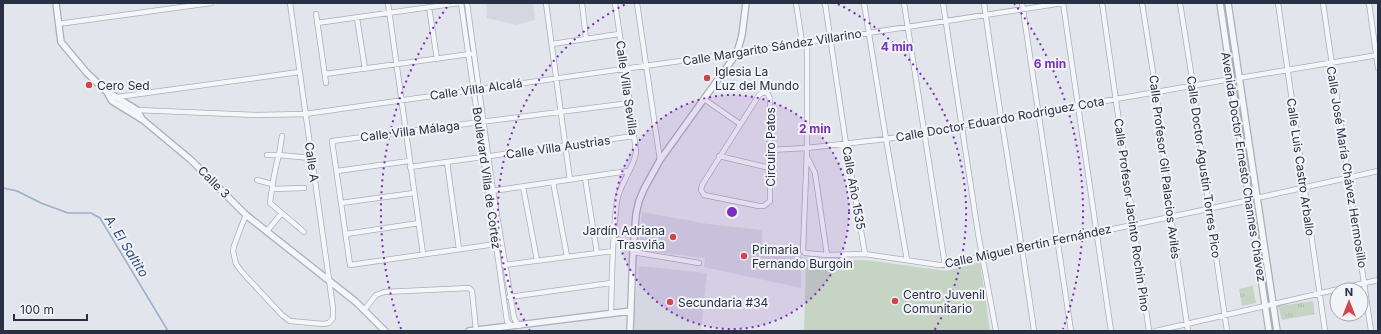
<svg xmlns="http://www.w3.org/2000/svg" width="1381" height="334" viewBox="0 0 1381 334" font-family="Inter,sans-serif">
  <defs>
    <pattern id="grass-tufts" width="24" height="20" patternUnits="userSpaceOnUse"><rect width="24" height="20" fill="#c6d5c3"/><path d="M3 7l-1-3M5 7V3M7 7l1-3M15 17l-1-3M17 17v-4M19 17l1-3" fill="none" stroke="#aab7a9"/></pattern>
  </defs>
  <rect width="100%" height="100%" fill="#e2e5eb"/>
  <!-- built -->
  <path fill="#d4d7e0" d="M486,3H533L535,20L516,25L487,18Z
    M642,212L708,224L762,230V254L802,257L801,288L704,267L705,258L639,250Z
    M639,266L707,273L701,331H632Z"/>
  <!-- grass -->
  <path fill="url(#grass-tufts)" d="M1253,286L1256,303L1242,306L1239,289Z
    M1313,301L1315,314L1282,320L1278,306Z"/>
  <!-- pitch -->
  <path fill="#c6d5c3" d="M806,260L829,261L866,260L946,271L980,262L990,331H804Z"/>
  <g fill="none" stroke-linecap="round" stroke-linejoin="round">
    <!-- stream -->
    <path stroke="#9caecc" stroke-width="1.5" d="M3,188L17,191L41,203L68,213H91L100,218L168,331"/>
    <defs>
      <path id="minor" d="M388,3L423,254
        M461,3L507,321L512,326
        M467,3L493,191L514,318L519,326
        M546,3L570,180
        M582,3L586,39
        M637,3L660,160
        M796,3L802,42
        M825,3L846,144L865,254
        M864,3L886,139L907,260
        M904,3L945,265
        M943,3L978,233L996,331
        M984,3C999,113 1019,221 1034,331
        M1022,3L1071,331
        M1102,3L1149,331
        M1142,3L1156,91L1171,217L1188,331
        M1180,3L1193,85L1209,209L1227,331
        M1278,3L1325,331
        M1323,3L1371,331
        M1369,3L1378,68
        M429,7L437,59
        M316,14L326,83
        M357,18L365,69
        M317,23L459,3
        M58,24L211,3
        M807,41V148L803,251L805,253L827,255L865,254L939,265L951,264L983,256L1057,241L1250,200
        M552,44L619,34
        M325,74L470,54
        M1239,78L1378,55
        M764,92L768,94L770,99V201L764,206H759L704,195L701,190L702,185L759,95Z
        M117,97L299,72
        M704,99L740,124
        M137,110L257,115L305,114L737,53L1063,3L1111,331
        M769,150L807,148L886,139L1231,79
        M267,155H279L282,136
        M719,156L770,168
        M807,157L815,173L827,255
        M447,162L459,249
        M410,167L634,136
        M337,171L409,161
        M585,178L597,253
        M257,180L272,184
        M553,182L567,256
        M523,187L537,260
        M272,189L304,188
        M492,191L628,171
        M1257,198L1378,171
        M341,203L414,193
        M246,215L241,227L234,246L233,251L236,264L242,272L282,315L290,321L323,324L329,323L333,318V308L290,3
        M267,231L281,214
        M304,232L270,203C272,187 274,171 279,155L311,158
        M346,234L419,223
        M496,244L350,265L332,141L630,103
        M633,252L699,263
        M504,265L613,251
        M509,297L611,283
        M364,310L376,295L384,292L469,288L472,291L476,330
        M611,314C612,276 612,238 617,201C619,185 635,166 636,152L630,103L615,3
        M1156,331L1378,280"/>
      <path id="tertiary" d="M56,3L61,42L87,73L107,92L112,101L143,120L191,160L246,215L356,302L385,331
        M1220,3L1269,331
        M1228,3L1277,331
        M108,92L137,110L142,119
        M469,331L631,311
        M630,331L633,252L636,214L639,201L644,189L660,160L737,53L742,35L746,3"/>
    </defs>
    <!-- minor casing -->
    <use href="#minor" stroke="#aaafb9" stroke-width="6"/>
    <!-- tertiary casing -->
    <use href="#tertiary" stroke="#aaafb9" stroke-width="8"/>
    <!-- minor -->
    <use href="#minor" stroke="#f5f6f9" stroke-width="4.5"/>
    <!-- tertiary -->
    <use href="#tertiary" stroke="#f5f6f9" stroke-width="5.5"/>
  </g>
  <!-- distance rings -->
  <circle cx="732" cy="212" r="117" fill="#7b2cbf" fill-opacity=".12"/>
  <g fill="none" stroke="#7b2cbf" stroke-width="2" stroke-dasharray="2 4">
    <circle cx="732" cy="212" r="117"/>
    <path d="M530 331A234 234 0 0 1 626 4M838 4A234 234 0 0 1 934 331"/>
    <path d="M401 329A351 351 0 0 1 450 3M1014 3A351 351 0 0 1 1063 329"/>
  </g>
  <!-- markers -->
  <g fill="#d3444b" stroke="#f2f4f8" stroke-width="1.5">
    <circle cx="707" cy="78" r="4"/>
    <circle cx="89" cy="85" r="4"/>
    <circle cx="673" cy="237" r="4"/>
    <circle cx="744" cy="256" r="4"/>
    <circle cx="895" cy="301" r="4"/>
    <circle cx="670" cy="302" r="4"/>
  </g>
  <g text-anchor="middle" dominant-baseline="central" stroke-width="4" stroke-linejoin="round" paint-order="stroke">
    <!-- street labels -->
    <g font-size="12" fill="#293044" stroke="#f2f4f8">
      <text transform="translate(772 47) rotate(-9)">Calle Margarito Sández Villarino</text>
      <text transform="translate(627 88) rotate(82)">Calle Villa Sevilla</text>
      <text transform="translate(476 89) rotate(-8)">Calle Villa Alcalá</text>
      <text transform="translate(1000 119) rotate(-10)">Calle Doctor Eduardo Rodríguez Cota</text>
      <text transform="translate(410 131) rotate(-7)">Calle Villa Málaga</text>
      <text transform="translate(558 147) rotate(-8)">Calle Villa Austrias</text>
      <text transform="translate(770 147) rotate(-90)">Circuiro Patos</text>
      <text transform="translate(312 162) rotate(82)">Calle A</text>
      <text transform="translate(1165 167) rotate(83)">Calle Profesor Gil Palacios Avilés</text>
      <text transform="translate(1204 167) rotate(82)">Calle Doctor Agustín Torres Pico</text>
      <text transform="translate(1244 167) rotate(81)">Avenida Doctor Ernesto Channes Chávez</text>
      <text transform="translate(1301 167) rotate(82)">Calle Luis Castro Arballo</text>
      <text transform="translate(1347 167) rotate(81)">Calle José María Chávez Hermosillo</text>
      <text transform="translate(487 178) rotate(82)">Boulevard Villa de Cortez</text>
      <text transform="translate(214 182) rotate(45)">Calle 3</text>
      <text transform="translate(854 188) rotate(80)">Calle Año 1535</text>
      <text transform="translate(1132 215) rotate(82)">Calle Profesor Jacinto Rochin Pino</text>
      <text transform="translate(1028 246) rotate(-12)">Calle Miguel Bertín Fernández</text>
    </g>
    <!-- poi labels -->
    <g font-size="12" fill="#293044" stroke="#f2f4f8" text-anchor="start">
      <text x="715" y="71">Iglesia La<tspan x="715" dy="14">Luz del Mundo</tspan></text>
      <text x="97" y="85">Cero Sed</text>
      <text x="665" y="230" text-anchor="end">Jardín Adriana<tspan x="665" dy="14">Trasviña</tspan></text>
      <text x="752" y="249">Primaria<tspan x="752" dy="14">Fernando Burgoin</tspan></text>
      <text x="903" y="294">Centro Juvenil<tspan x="903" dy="14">Comunitario</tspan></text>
      <text x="678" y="302">Secundaria #34</text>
    </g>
    <!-- water labels -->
    <g font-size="13" font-style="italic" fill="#324a79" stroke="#f2f4f8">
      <text transform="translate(127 246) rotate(58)">A. El Saltito</text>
    </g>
  </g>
  <circle cx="732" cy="212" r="6" fill="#7b2cbf" stroke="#f2f4f8" stroke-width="2"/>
  <g font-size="12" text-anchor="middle" font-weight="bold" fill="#7b2cbf" stroke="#f2f4f8" stroke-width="4" stroke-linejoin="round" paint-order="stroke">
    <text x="897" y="51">4 min</text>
    <text x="1050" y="68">6 min</text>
    <text x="815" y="133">2 min</text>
  </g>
  <!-- border -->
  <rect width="1381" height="334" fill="none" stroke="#293044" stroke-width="8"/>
  <!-- north arrow -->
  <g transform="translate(1349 302)"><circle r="19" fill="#f2f4f8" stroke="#a2a6b0"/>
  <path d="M0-3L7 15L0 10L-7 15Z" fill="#d3444b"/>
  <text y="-6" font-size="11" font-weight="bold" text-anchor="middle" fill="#293044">N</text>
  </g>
  <!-- scale -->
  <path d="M14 314v6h73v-6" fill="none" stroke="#293044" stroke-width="2"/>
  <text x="20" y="314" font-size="12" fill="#293044" stroke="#f2f4f8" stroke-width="3" paint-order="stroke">100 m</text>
</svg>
